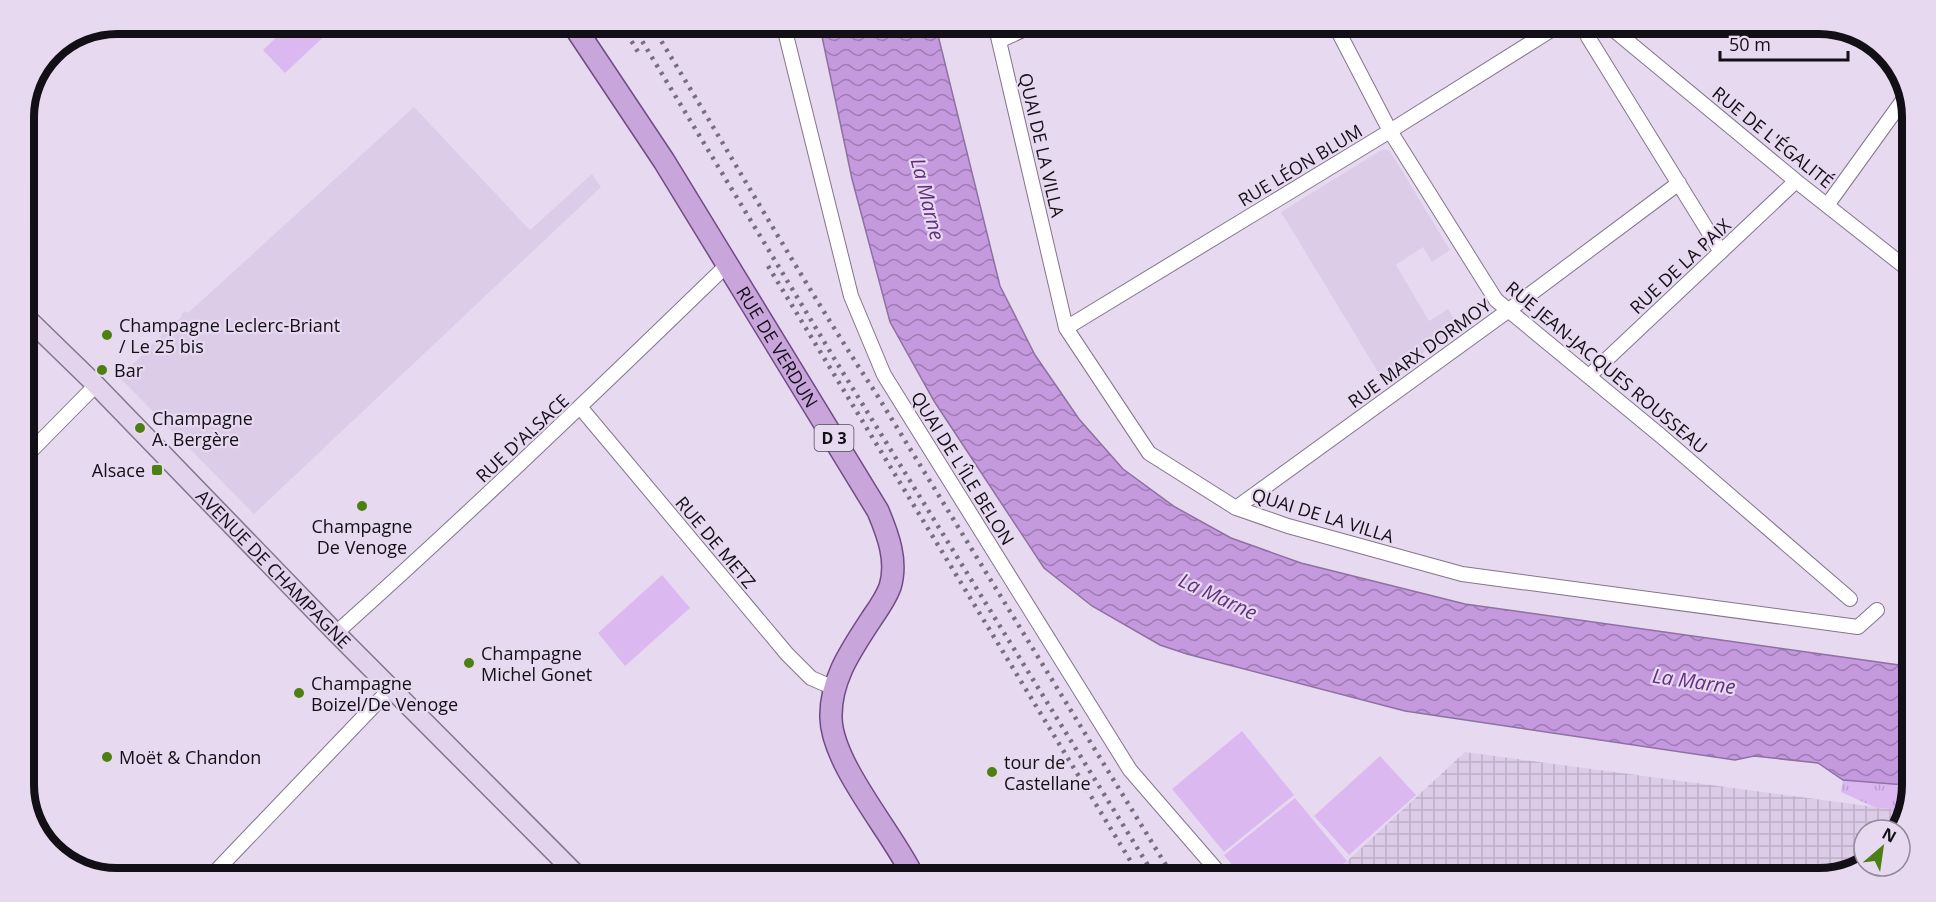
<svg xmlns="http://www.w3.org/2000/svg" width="1936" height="902" viewBox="0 0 1936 902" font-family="'Open Sans',sans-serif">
  <defs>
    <pattern id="industrial-grid" width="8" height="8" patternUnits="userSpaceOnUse" patternTransform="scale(1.5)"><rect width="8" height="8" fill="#ddcce8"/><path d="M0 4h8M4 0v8" fill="none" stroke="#bdaec6"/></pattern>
    <pattern id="grass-tufts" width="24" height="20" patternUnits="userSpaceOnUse" patternTransform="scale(1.5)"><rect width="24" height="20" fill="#dbb9f0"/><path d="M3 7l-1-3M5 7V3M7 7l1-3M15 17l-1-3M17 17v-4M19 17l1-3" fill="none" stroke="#bb9ecd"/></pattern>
    <pattern id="water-waves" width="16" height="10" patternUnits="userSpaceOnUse" patternTransform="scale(1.5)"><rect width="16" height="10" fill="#c499de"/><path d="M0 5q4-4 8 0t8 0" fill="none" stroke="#9e7bb3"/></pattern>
  </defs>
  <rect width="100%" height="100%" fill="#e7daf0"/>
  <!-- built -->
  <path fill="#ddcce8" d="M414,107L530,230L592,174L601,187L254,514L119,377L148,350V348L182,316L181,315L185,311L188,313Z
    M1383,149L1390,151L1450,250L1432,262L1423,247L1396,265L1429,321L1448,309L1459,326L1384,382L1281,212Z"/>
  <!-- industrial -->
  <path fill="url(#industrial-grid)" d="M1465,752L1905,811V820L1897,830H1864V864L1819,878L1331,876Z"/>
  <!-- grass -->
  <path fill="url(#grass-tufts)" d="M1843,780L1905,785V811L1874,807L1841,792Z"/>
  <!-- garden -->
  <path fill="#dbb9f0" d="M289,25H330L333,28L285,73L263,50Z
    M662,575L690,608L625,666L598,633Z
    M1242,731L1294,795L1224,852L1172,789Z
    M1380,756L1416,795L1349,855L1314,816Z
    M1295,798L1347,861L1328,876H1241L1224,855Z"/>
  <!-- water -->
  <path fill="url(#water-waves)" stroke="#8f70a2" stroke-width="1.5" d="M820,27H936L1000,286L1035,355L1079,419L1123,469L1175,507L1231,538L1301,563L1465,604L1906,666L1905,785L1843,780L1818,763L1754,756L1735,760L1405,711L1187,654L1160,645L1092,606L1044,568L934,401L890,322L852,179Z"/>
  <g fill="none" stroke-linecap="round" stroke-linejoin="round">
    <defs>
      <path id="minor" d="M784,27L851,296L884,375L1130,770L1221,875
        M996,28L1066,328L1149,453L1236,508L1288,526L1462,574L1858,627L1877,610
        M1337,29L1390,131L1496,300L1661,436L1850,599
        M1589,30L1588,37L1721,252
        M1614,30L1796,181L1910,271
        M999,41L1027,28
        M1828,204L1906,96
        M1066,328L1390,131L1551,30
        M1589,376L1796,181
        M580,407L787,654L811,678L834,688
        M24,458L96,385
        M1236,508L1509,310L1679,183
        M336,633C470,513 599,389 728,264
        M216,871L391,688"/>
      <g id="secondary">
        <path id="s1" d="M24,315L96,385L336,633L575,873"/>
      </g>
      <g id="primary">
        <path id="s2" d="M574,26L664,161L878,511C888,535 898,561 890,587C886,598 879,608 872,618C852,649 830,679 831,718C832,764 891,831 912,874"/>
      </g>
    </defs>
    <!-- minor casing -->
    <use href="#minor" stroke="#82768a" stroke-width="16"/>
    <!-- secondary casing -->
    <use href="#secondary" stroke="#82768a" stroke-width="21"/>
    <!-- primary casing -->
    <use href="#primary" stroke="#714b86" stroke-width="24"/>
    <!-- minor -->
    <use href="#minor" stroke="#fff" stroke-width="14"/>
    <!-- secondary -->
    <use href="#secondary" stroke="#e3d3ed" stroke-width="18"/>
    <!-- primary -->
    <use href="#primary" stroke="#c8a6db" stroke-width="21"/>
    <!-- rail -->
    <path stroke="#776f7d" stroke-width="4.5" stroke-dasharray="3 6" stroke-linecap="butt" d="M622,26L640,55
      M633,26L837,363L1154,875
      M652,26C728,149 798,275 877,395L1172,875
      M768,266L1139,875"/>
  </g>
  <!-- markers -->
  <g fill="#4d8012" stroke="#e7daf0" stroke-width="2">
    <circle cx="107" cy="335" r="6"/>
    <circle cx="102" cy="370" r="6"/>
    <circle cx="140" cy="428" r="6"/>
    <rect x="151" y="464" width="12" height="12" rx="3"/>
    <circle cx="362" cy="506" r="6"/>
    <circle cx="469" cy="663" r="6"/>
    <circle cx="299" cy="693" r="6"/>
    <circle cx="107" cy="757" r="6"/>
    <circle cx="992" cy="772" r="6"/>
  </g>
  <g text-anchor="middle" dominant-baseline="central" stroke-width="4.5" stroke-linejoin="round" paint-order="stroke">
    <!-- shield labels -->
    <rect fill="#e7daf0" stroke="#534c57" stroke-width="1.5" x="814.5" y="425" width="39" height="26" rx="4.5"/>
    <g font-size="16" font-weight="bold" fill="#130f16">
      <text x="834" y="438">D 3</text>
    </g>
    <!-- street labels -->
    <g font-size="18" fill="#130f16" stroke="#e7daf0">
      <text transform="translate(1773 137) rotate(39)">RUE DE L'ÉGALITÉ</text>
      <text transform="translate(1042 145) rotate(77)">QUAI DE LA VILLA</text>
      <text transform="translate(1300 165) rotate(-31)">RUE LÉON BLUM</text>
      <text transform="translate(1680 266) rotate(-43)">RUE DE LA PAIX</text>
      <text stroke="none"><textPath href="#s2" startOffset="380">RUE DE VERDUN</textPath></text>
      <text transform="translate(1419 353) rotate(-36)">RUE MARX DORMOY</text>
      <text transform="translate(1607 367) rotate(40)">RUE JEAN-JACQUES ROUSSEAU</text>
      <text transform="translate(522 438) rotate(-43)">RUE D'ALSACE</text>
      <text transform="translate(963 468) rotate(58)">QUAI DE L'ÎLE BELON</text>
      <text transform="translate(1323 515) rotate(17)">QUAI DE LA VILLA</text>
      <text transform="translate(716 542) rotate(50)">RUE DE METZ</text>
      <text stroke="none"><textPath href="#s1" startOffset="356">AVENUE DE CHAMPAGNE</textPath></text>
    </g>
    <!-- poi labels -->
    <g font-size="18" fill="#130f16" stroke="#e7daf0" text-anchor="start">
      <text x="119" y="325">Champagne Leclerc-Briant<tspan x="119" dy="21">/ Le 25 bis</tspan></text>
      <text x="114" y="370">Bar</text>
      <text x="152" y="418">Champagne<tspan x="152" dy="21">A. Bergère</tspan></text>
      <text x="145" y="470" text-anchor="end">Alsace</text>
      <text x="362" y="526" text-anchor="middle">Champagne<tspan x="362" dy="21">De Venoge</tspan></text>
      <text x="481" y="653">Champagne<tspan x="481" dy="21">Michel Gonet</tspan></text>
      <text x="311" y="683">Champagne<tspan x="311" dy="21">Boizel/De Venoge</tspan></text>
      <text x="119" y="757">Moёt &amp; Chandon</text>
      <text x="1004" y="762">tour de<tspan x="1004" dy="21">Castellane</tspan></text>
    </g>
    <!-- water labels -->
    <g font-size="20" font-style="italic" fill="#632e7f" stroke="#e7daf0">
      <text transform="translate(928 199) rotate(76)">La Marne</text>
      <text transform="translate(1218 596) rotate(25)">La Marne</text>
      <text transform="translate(1694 681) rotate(8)">La Marne</text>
    </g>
  </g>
  <!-- crop -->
  <path d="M0 0H1936V902H0ZM117 34H1819A83 83 0 0 1 1902 117V785A83 83 0 0 1 1819 868H117A83 83 0 0 1 34 785V117A83 83 0 0 1 117 34Z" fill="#e7daf0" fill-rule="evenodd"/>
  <path fill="none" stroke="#130f16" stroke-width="8" d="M117 34H1819A83 83 0 0 1 1902 117V785A83 83 0 0 1 1819 868H117A83 83 0 0 1 34 785V117A83 83 0 0 1 117 34Z"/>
  <!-- north arrow -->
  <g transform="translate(1882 848) rotate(29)"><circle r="28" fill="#e7daf0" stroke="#928999" stroke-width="1.5"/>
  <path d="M0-4.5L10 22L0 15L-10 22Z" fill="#4d8012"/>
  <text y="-9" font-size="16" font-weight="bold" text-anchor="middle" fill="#130f16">N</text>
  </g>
  <!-- scale -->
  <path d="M1720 51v9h128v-9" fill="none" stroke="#130f16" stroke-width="3"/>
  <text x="1729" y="51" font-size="18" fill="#130f16" stroke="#e7daf0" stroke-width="4.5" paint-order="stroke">50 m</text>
</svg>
